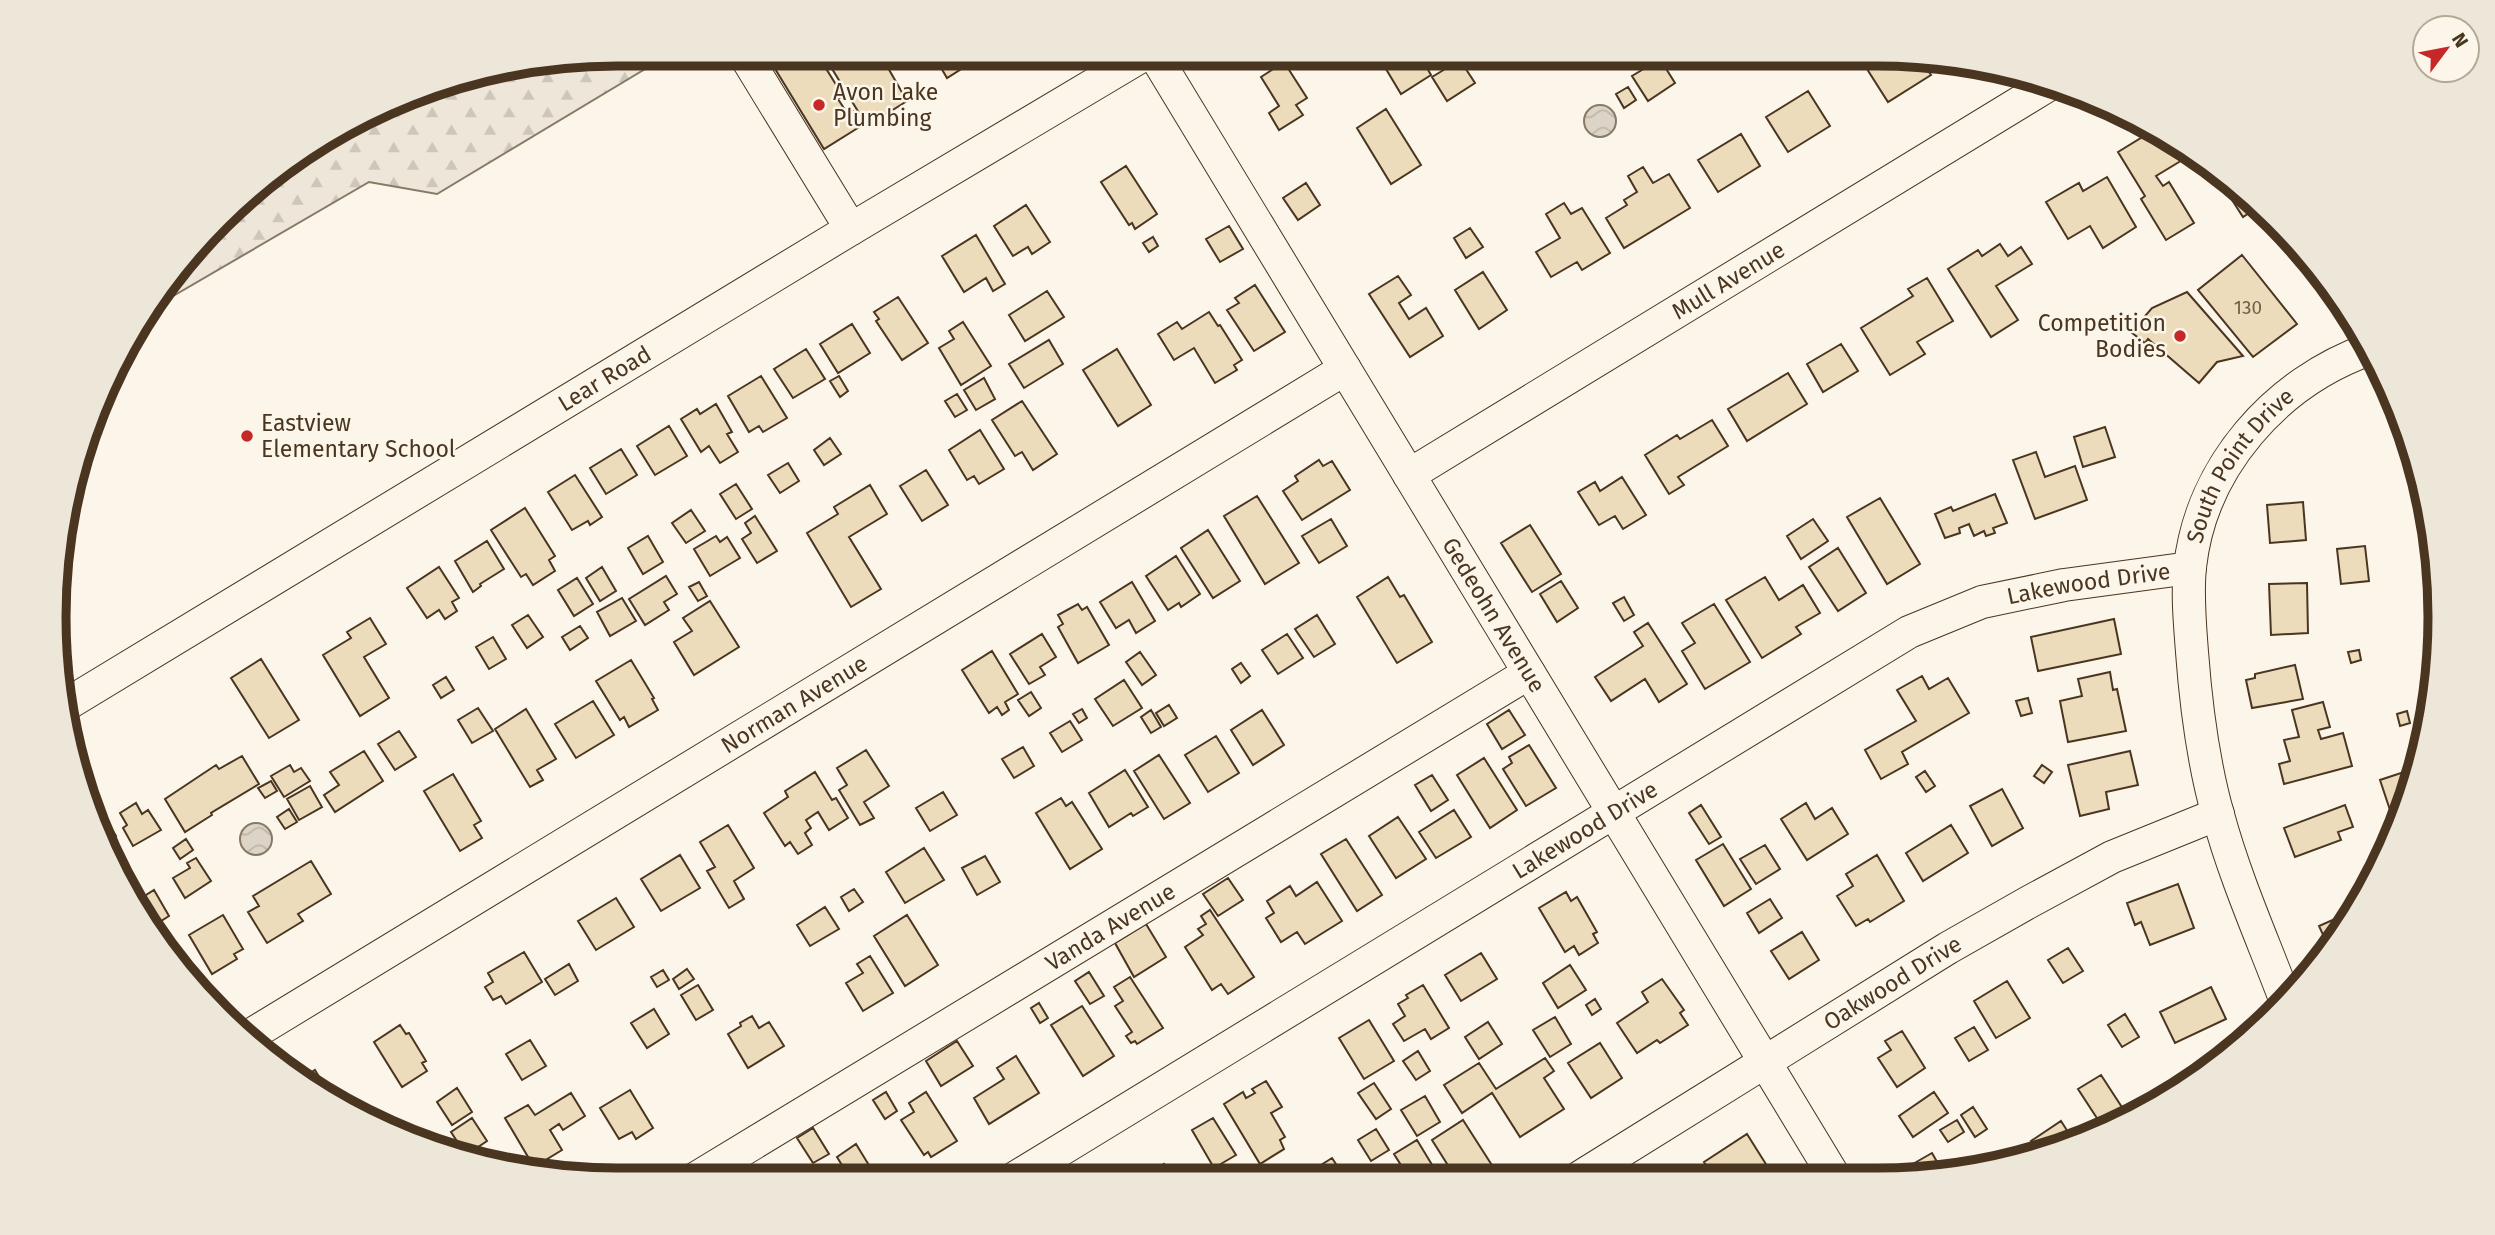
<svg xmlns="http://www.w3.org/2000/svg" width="2495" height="1235" viewBox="0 0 2495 1235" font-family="'Fira Sans',sans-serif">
  <defs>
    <pattern id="forest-firs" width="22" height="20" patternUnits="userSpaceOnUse" patternTransform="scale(1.75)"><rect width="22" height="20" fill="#ede6d9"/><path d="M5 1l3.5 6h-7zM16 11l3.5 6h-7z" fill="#cdc6ba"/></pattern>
    <pattern id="water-waves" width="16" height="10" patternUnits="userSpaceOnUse" patternTransform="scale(1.75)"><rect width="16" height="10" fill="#dcd4c6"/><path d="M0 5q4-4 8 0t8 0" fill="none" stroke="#beb7aa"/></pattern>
  </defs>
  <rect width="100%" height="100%" fill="#fbf6e9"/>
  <!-- forest -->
  <path fill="url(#forest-firs)" stroke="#887966" stroke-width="2" d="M617,54H670L437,194L369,182L156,306L149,305L274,171L436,84Z"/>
  <!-- water -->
  <path fill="url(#water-waves)" stroke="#887966" stroke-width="2" d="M1584 121a16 16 0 1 1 32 0a16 16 0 1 1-32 0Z
    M240 839a16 16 0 1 1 32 0a16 16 0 1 1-32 0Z"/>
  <!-- building -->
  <path fill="#ecdcbc" stroke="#4a3520" stroke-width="2" d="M766,54H817L843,96L838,99L847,113L852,110L861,126L824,149Z
    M823,54H880L907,101L867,126Z
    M933,54H985L947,78Z
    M1377,54H1419L1431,75L1401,94Z
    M1508,54H1539L1516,68Z
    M1866,54L1920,58L1931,75L1888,102L1860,58Z
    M1660,59L1675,83L1648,101L1632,76Z
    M1460,60L1475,83L1447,101L1432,77Z
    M1931,60L1950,61L1937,70Z
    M1284,62L1307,98L1296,105L1303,115L1279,130L1269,113L1279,106L1261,77Z
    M1628,87L1636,100L1624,108L1616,94Z
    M1808,91L1830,126L1788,152L1766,117Z
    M1386,109L1421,165L1391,184L1357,128Z
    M2154,130L2172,139L2184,159L2156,176L2163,186L2169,182L2194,223L2166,240L2141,199L2145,196L2118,152Z
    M1741,134L1760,166L1718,192L1698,160Z
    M1126,166L1157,214L1135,229L1132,223L1129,225L1101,182Z
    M1643,167L1653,183L1669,174L1690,208L1624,248L1606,218L1627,205L1624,200L1637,192L1628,176Z
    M2107,177L2136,227L2103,248L2090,226L2068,239L2046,202L2079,183L2083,191Z
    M2225,178L2249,197L2255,209L2243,217L2220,181Z
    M1306,183L1320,205L1298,220L1283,198Z
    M1564,203L1571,214L1582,208L1610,253L1582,270L1577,262L1551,277L1536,252L1560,238L1546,214Z
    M1026,205L1050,242L1032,254L1028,247L1013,256L994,226Z
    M1229,226L1243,249L1220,262L1206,239Z
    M1470,228L1483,247L1466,258L1454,238Z
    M976,235L1005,284L993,291L986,278L964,292L942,256Z
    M1153,237L1158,246L1149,252L1143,243Z
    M2000,244L2008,256L2021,247L2032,264L1996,286L2018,320L1991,337L1948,269L1978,250L1982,256Z
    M2242,255L2297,324L2253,357L2198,290Z
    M1483,272L1507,310L1479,329L1455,290Z
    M1398,276L1411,295L1399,303L1409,319L1426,308L1443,336L1410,357L1369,294Z
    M1927,278L1953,321L1917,342L1925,354L1890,375L1861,328L1913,296L1908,289Z
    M1255,285L1285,332L1254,351L1227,310L1239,303L1235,298Z
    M1047,291L1064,317L1025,341L1009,315Z
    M2187,292L2243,356L2217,362L2199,383L2148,339L2145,343L2131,332L2152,308Z
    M898,297L928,343L902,360L876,321L879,319L874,312Z
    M1209,312L1218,326L1220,325L1242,360L1234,365L1237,370L1215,383L1194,348L1174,360L1158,334L1177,322L1182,329Z
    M963,322L991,366L961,385L939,348L954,339L949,331Z
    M852,324L870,353L838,373L820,344Z
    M1049,340L1063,364L1024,388L1009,364Z
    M1841,344L1858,371L1823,392L1807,364Z
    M806,349L825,379L793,398L774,369Z
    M1117,349L1151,405L1118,426L1083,370Z
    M1788,373L1807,404L1747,441L1728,409Z
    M761,376L787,418L763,432L759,426L749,432L728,396Z
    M839,376L848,391L840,397L830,381Z
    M984,378L995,399L976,410L964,390Z
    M957,394L967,410L955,417L945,401Z
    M1022,401L1057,454L1033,470L1022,452L1015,456L992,420Z
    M716,404L732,432L727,434L738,452L720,463L709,446L701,452L681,419L697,409L700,414Z
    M1712,420L1728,446L1678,477L1684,485L1669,494L1645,455L1677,435L1680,439Z
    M669,426L687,456L655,475L637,446Z
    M2105,427L2115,457L2083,467L2074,437Z
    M980,430L1004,469L979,484L974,476L967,480L949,450Z
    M830,438L841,454L824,465L814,450Z
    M621,449L637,475L606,494L590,468Z
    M2036,452L2045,477L2075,466L2087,500L2035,519L2013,460Z
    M1319,460L1323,466L1332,461L1350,490L1302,520L1283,491L1298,481L1295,476Z
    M788,463L799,481L780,493L768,475Z
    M926,470L948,505L922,521L900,486Z
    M575,475L602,517L590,525L588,521L572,530L548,492Z
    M1622,477L1646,515L1623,529L1615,516L1599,525L1578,492L1595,482L1600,491Z
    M736,484L752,509L736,519L720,494Z
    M870,485L887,514L849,537L881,589L851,607L807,533L838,514L834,507Z
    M1995,494L2007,523L1993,528L1995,533L1986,536L1984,531L1974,536L1969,524L1959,528L1960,533L1945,538L1935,514L1951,507L1953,511Z
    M1257,496L1299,563L1265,584L1224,516Z
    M1880,498L1920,564L1887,584L1847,517Z
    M2303,502L2306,540L2270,543L2267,505Z
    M525,508L555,556L549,560L555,571L533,585L526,574L521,577L491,530Z
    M691,510L705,531L686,543L672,523Z
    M755,516L777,551L757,563L742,539L751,533L745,523Z
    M1331,519L1347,546L1319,563L1302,536Z
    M1813,519L1828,541L1801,559L1787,536Z
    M1530,525L1561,574L1532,592L1501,543Z
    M1208,530L1240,581L1213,598L1181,548Z
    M648,536L663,562L643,574L628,548Z
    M716,536L720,542L727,537L740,558L710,576L694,549Z
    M487,541L504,569L480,584L481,586L473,592L455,561Z
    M2365,546L2369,581L2341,584L2337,549Z
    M1838,548L1866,593L1838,611L1809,567Z
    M1176,556L1200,594L1181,607L1179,603L1168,610L1146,576Z
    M439,567L459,598L452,602L457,611L445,619L439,610L427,618L407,588Z
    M602,567L616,591L600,601L586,578Z
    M666,576L677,594L664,602L669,610L645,625L629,599Z
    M1388,577L1400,597L1404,595L1432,642L1397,663L1357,597Z
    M1765,577L1779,600L1803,585L1820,613L1796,627L1801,634L1762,658L1726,600Z
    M577,578L593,604L574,616L558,590Z
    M1561,581L1578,608L1557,622L1540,594Z
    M699,582L707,596L698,601L689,587Z
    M1132,582L1155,621L1136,633L1129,620L1116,628L1100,602Z
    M2307,583L2308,633L2271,635L2269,584Z
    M1624,597L1634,615L1624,621L1613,603Z
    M622,598L636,621L610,636L597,612Z
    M710,601L739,647L694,675L674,642L692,631L683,618Z
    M1078,604L1082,610L1087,607L1109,645L1078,663L1058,627L1063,624L1058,615Z
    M1714,604L1750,662L1705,689L1682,651L1695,643L1682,623Z
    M528,615L543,637L527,648L512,625Z
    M1317,615L1335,644L1314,657L1295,629Z
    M370,618L386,644L364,657L389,698L360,716L323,655L351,638L347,632Z
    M2114,619L2121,654L2038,671L2031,637Z
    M1648,623L1687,684L1659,702L1645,679L1611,701L1595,677L1643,646L1634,632Z
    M580,626L588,638L570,650L562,637Z
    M1042,634L1056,657L1040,667L1045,675L1029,684L1010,654Z
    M1287,634L1303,658L1278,674L1262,650Z
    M493,637L506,659L489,669L476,647Z
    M2359,650L2361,660L2351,663L2348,652Z
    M992,651L1018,694L1005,702L1009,710L1002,715L997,707L989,713L962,670Z
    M1140,652L1156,675L1142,685L1126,662Z
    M261,659L299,720L269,738L231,678Z
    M631,660L654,698L652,699L658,710L629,727L624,717L620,720L596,681Z
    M1241,663L1250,676L1241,683L1232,669Z
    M2295,665L2303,699L2252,708L2246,680L2255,678V674Z
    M2110,672L2113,690L2117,689L2126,731L2068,742L2060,701L2082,696L2078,679Z
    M1922,676L1929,689L1948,678L1969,713L1902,752L1908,764L1881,779L1865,750L1916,721L1897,690Z
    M446,677L454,690L441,698L433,685Z
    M1124,680L1142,708L1113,726L1095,699Z
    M1031,692L1041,708L1029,716L1018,700Z
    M2028,698L2032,713L2021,716L2016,701Z
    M593,701L614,735L576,758L555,724Z
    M2323,702L2330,727L2318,730L2321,739L2343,733L2352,766L2284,784L2279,764L2290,761L2284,740L2299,737L2292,710Z
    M1169,705L1177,718L1164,726L1156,713Z
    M478,708L493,731L472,743L458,720Z
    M526,709L556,759L537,770L543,780L530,787L495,729Z
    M1082,709L1087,718L1079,723L1073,714Z
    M1151,710L1161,727L1151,733L1141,717Z
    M1262,710L1284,745L1253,765L1231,730Z
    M1509,710L1525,735L1502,749L1487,724Z
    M2407,711L2410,723L2400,726L2397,714Z
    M1070,721L1082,740L1062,752L1050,733Z
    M399,731L416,757L395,770L378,744Z
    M1216,736L1239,773L1208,792L1185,755Z
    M1529,745L1556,788L1526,806L1503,769L1512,763L1509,757Z
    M1023,747L1034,766L1014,778L1002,759Z
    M866,750L889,786L864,802L874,818L860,825L839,790L847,785L837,768Z
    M364,751L383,781L335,812L324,795L339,785L330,772Z
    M2130,751L2138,785L2106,792L2109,809L2080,816L2068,765Z
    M1159,755L1190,803L1164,819L1134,771Z
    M242,756L259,784L211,813L212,815L185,832L165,799L216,765L219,769Z
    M1484,758L1517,810L1490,828L1457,775Z
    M290,765L294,772L301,768L310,781L284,797L271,776Z
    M2042,765L2052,772L2044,783L2034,776Z
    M1125,770L1148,807L1133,816L1131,813L1109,827L1089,793Z
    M2410,770L2413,782L2403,816L2393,819L2380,780Z
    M1925,771L1935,786L1926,792L1916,777Z
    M815,772L832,800L836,798L848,818L829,830L818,812L806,820L811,828L805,833L812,845L798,854L790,842L785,846L764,813L788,797L785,791Z
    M453,774L481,821L474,825L482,838L460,851L424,791Z
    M1432,775L1448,800L1431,811L1415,785Z
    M271,781L277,791L265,798L258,788Z
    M310,786L322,807L299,820L287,799Z
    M2002,789L2023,828L1992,846L1970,806Z
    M943,792L957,815L930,831L916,808Z
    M1061,798L1066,806L1072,802L1102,849L1070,869L1036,813Z
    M136,803L142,814L148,810L161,830L133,846L123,828L127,825L120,813Z
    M1806,803L1815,819L1832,808L1848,834L1807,860L1781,819Z
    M1701,805L1721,837L1709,844L1689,813Z
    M2345,805L2353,827L2338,832L2341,840L2295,857L2284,828Z
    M97,806L116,836L105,843L94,807Z
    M289,809L297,822L285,829L277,817Z
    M1454,810L1471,837L1436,858L1419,832Z
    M1398,817L1426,859L1396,878L1369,836Z
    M728,825L754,868L734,881L744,899L729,908L707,871L715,867L700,842Z
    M1951,825L1968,853L1923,881L1906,853Z
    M186,839L193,850L180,859L173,848Z
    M1346,839L1382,895L1357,911L1321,854Z
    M1723,844L1751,889L1724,906L1696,860Z
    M1765,845L1780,869L1756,884L1740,859Z
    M924,848L944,880L905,903L886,872Z
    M680,855L700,888L661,911L641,879Z
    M1877,855L1904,901L1870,922L1868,919L1856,926L1837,896L1853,886L1846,874Z
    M985,856L1000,882L977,895L962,868Z
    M196,858L211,881L185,898L173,878L190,868L187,863Z
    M311,861L331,894L298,914L303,921L267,943L248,912L259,906L253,896Z
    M1228,878L1243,900L1218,916L1203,894Z
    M1317,882L1342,921L1305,944L1297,932L1281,942L1266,918L1274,913L1267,901L1290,886L1296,896Z
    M2178,884L2194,928L2150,945L2141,922L2135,925L2127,903Z
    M854,889L863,902L849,911L841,897Z
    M154,890L169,916L150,928L135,902Z
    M1566,892L1571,901L1577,897L1597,932L1593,934L1598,943L1579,955L1574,946L1565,952L1539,908Z
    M616,898L634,927L596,950L578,921Z
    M1770,899L1782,918L1759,933L1747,913Z
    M825,907L839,929L810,946L797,925Z
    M1210,910L1254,977L1228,994L1221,984L1212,990L1185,947L1203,935L1198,929L1206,924L1201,916Z
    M2353,911L2330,950L2319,926Z
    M223,915L243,949L234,954L237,959L212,974L189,935Z
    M907,915L938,965L905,986L874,936Z
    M1146,924L1166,957L1134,977L1115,943Z
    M1802,932L1819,960L1789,979L1771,951Z
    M2068,948L2083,971L2063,983L2048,960Z
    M524,952L542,982L506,1004L501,996L493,1000L485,987L493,982L488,973Z
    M1481,953L1497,979L1461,1001L1445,975Z
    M870,956L893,993L863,1011L846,983L863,973L857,964Z
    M569,964L578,981L555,995L545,979Z
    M1570,965L1586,990L1558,1008L1543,983Z
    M687,969L694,979L679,989L673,979Z
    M663,970L669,980L657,987L651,977Z
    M1089,972L1104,996L1090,1004L1075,981Z
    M1130,977L1163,1028L1137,1044L1135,1041L1131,1043L1126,1036L1132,1032L1115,1006L1123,1001L1114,987Z
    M1662,979L1684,1010L1680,1013L1688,1025L1660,1043L1657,1040L1637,1053L1617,1023L1648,1002L1642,992Z
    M2007,981L2030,1018L1996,1038L1974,1001Z
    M698,985L713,1010L696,1020L681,995Z
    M1423,985L1449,1028L1431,1039L1425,1029L1404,1041L1393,1024L1405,1016L1398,1004L1408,998L1406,995Z
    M2211,987L2226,1019L2175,1043L2160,1012Z
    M1595,999L1601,1009L1592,1015L1586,1005Z
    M1039,1003L1048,1018L1040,1023L1031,1008Z
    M1082,1006L1114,1056L1083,1076L1051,1025Z
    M654,1009L669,1034L647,1048L631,1023Z
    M2125,1014L2139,1037L2122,1047L2108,1025Z
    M752,1016L759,1028L769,1022L784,1046L748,1068L728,1034L741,1026L740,1023Z
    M1555,1017L1571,1044L1550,1057L1533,1030Z
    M1369,1020L1394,1061L1364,1079L1339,1038Z
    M1488,1022L1502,1044L1479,1059L1465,1037Z
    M400,1025L406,1034L409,1033L426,1061L422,1063L427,1071L402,1087L374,1042Z
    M1974,1027L1988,1050L1969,1061L1955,1038Z
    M1902,1031L1925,1068L1897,1087L1878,1058L1891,1050L1885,1041Z
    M530,1040L546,1066L522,1080L506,1054Z
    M957,1041L973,1066L941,1086L926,1061Z
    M1600,1043L1622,1078L1591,1098L1568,1063Z
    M1418,1051L1430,1071L1416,1080L1403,1061Z
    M1016,1056L1039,1093L989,1124L974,1098L1004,1079L997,1068Z
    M1545,1058L1554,1071L1544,1078L1564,1109L1520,1137L1492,1093L1462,1113L1444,1085L1479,1063L1496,1089Z
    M315,1070L328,1092L304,1077Z
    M2101,1075L2127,1115L2104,1129L2078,1089Z
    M1266,1081L1282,1107L1271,1113L1285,1137L1280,1140L1284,1149L1260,1164L1224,1104L1243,1092L1246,1098L1255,1093L1252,1089Z
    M1374,1083L1391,1109L1376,1119L1358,1093Z
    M457,1088L472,1112L452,1125L437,1102Z
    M630,1090L653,1128L636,1139L632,1132L619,1139L600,1108Z
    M886,1092L897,1111L885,1119L873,1100Z
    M926,1092L957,1141L931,1157L928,1152L924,1155L901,1120L914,1112L909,1103Z
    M1934,1092L1948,1113L1913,1137L1899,1116Z
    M571,1093L585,1116L563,1130L559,1124L550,1130L562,1150L534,1167L505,1118L528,1105L535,1115Z
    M1425,1096L1440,1122L1417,1136L1401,1110Z
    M1973,1107L1987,1129L1975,1137L1961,1115Z
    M472,1118L487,1141L466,1155L451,1132Z
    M1213,1118L1236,1155L1214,1168L1192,1130Z
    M1463,1120L1495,1170L1483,1178H1456L1432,1140Z
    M1957,1120L1964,1132L1948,1142L1940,1130Z
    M2061,1121L2075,1143L2020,1157L2017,1154L2033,1144L2031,1141Z
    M813,1128L829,1154L813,1163L797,1138Z
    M1376,1129L1389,1150L1371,1161L1358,1140Z
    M1747,1134L1774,1177H1713L1704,1162Z
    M1417,1140L1440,1178H1398L1396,1175L1404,1170L1394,1154Z
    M856,1144L878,1180H851L837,1157Z
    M1932,1153L1945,1176H1908L1904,1169Z
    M1332,1158L1345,1178H1318L1313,1170Z
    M1164,1164L1172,1179H1139Z"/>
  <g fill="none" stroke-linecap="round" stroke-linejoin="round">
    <defs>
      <g id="minor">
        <path d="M744,54L851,229"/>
        <path id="s1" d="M1154,54L1834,1176"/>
        <path id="s2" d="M1409,475L2050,84"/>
        <path id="s3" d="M64,706L851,229L1145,54"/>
        <path id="s4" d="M2285,999C2262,938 2235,878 2218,815C2203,762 2196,706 2192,652C2190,625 2187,595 2190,567C2201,467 2276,382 2370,349"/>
        <path id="s5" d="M244,1039L1345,369"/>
        <path id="s6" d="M1580,1177L1948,948L2029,902L2112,857L2218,814"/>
        <path id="s7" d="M1013,1179L1909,632L1982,602L2064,585L2190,568"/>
        <path id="s8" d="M693,1180L1529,673"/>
      </g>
    </defs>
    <!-- minor casing -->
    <use href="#minor" stroke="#4a3520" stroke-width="34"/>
    <!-- minor -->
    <use href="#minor" stroke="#fbf6e9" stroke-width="32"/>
  </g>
  <!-- markers -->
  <g fill="#c62828" stroke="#fbf6e9" stroke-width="2.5">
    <circle cx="819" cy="105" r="7"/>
    <circle cx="2180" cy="336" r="7"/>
    <circle cx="247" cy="436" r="7"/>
  </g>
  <g text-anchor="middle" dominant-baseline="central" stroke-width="5" stroke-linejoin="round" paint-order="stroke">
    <!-- number labels -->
    <g font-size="19" fill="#725f47">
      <text x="2248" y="307">130</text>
    </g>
    <!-- poi labels -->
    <g font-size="23" fill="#4a3520" stroke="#fbf6e9" text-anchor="start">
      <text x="833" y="92">Avon Lake<tspan x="833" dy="26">Plumbing</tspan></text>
      <text x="2166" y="323" text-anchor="end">Competition<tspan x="2166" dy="26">Bodies</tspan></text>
      <text x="261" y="423">Eastview<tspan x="261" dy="26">Elementary School</tspan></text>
    </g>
    <!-- street labels -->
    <g font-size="23" fill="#4a3520" stroke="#fbf6e9">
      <text stroke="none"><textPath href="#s2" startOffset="374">Mull Avenue</textPath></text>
      <text stroke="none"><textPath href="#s3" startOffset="632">Lear Road</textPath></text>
      <text stroke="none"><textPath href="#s4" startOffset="562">South Point Drive</textPath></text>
      <text stroke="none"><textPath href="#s7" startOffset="1237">Lakewood Drive</textPath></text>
      <text stroke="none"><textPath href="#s1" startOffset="656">Gedeohn Avenue</textPath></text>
      <text stroke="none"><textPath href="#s5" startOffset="644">Norman Avenue</textPath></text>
      <text stroke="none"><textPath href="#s7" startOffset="670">Lakewood Drive</textPath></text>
      <text stroke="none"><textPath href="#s8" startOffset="488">Vanda Avenue</textPath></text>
      <text stroke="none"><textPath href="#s6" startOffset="368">Oakwood Drive</textPath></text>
    </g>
  </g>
  <!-- crop -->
  <path d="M0 0H2495V1235H0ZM617 66H1877A551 551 0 0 1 2428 617V617A551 551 0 0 1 1877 1168H617A551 551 0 0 1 66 617V617A551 551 0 0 1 617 66Z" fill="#ede7d9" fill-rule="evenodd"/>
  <path fill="none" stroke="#4a3520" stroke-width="9" d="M617 66H1877A551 551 0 0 1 2428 617V617A551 551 0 0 1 1877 1168H617A551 551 0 0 1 66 617V617A551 551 0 0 1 617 66Z"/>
  <!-- north arrow -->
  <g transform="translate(2446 49) rotate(58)"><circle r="33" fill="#fbf6e9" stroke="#b4a999" stroke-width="2"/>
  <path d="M0-5L12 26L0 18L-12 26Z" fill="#c62828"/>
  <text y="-10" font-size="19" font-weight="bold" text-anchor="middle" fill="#4a3520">N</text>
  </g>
</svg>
